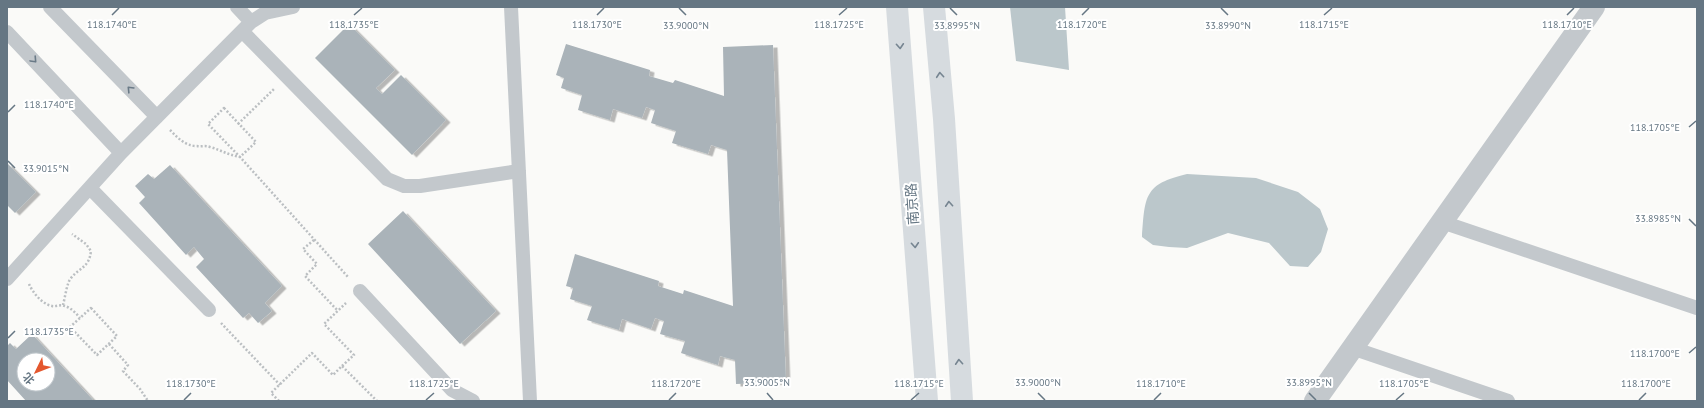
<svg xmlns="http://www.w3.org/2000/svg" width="1704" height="408" viewBox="0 0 1704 408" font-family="'PT Sans','Noto Sans SC',sans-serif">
  <defs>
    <filter id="shadow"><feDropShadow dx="4.5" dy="2.5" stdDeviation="0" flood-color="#0004"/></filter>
  </defs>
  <rect width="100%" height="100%" fill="#fafaf8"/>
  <!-- water -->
  <path fill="#bbc7cb" d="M1010,7H1065L1069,70L1016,61Z
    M1187,174L1256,178L1298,192L1320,209L1328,229L1321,252L1308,267L1290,266L1269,243L1228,233L1187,248L1169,247L1153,245L1142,237C1145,196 1144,184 1187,174Z"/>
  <!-- building -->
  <path fill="#aab3b9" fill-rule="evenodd" filter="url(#shadow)" d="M349,24L395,70L376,88L382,94L401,75L446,120L412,155L315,58Z
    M566,44L650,70L649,76L673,83L675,80L724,96L723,47L773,45L786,382L736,384L735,360L720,356L718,365L681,353L685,341L660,334L664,321L655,318L651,329L622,319L619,330L587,320L592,306L570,299L573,288L566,286L575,254L659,281L658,286L683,294L684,290L733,306L727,150L711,145L708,154L672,143L676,131L651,123L655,110L646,107L642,118L613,109L610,120L578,110L582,95L561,88L564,78L556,75Z
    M7,163L36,192L15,213L7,205Z
    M170,165L282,286L265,303L272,311L258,323L249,313L243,318L196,267L204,259L194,247L186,255L139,203L145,197L135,186L148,174L154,179Z
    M403,211L496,311L460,344L368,244Z
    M32,334L94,401H26L7,380V346L10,343L16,349ZM24,360H48V384H24Z"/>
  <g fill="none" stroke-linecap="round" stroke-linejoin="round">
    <!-- path -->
    <path stroke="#bbbfc2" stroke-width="2.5" stroke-dasharray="2 2" stroke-linecap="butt" d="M224,108L256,142L240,157L208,124Z
      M238,124L274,89
      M170,130C178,138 185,146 197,146C201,147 205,145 210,147C221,150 228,155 240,157L348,277
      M314,240L303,249L317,264L305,276L338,311
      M29,284C33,293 42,304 52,306C56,307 60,304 65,306C71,308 76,313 80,318
      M63,305C65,298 67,282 71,278C80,267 89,268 91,251L86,244L72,234
      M91,308L117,336L97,355L70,327Z
      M221,323L280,385
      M109,344L128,365L123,371L140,389L148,401
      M342,366L354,355L324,324L346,303
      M279,401L271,393L312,353L333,375L342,366L377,401"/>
    <!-- lane -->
    <path stroke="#c3c8cc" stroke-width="14" d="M50,7L157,117
      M237,7L251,22
      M511,7L530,401
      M242,31L387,179L404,186H420L519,171
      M7,32L121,153
      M90,188L209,310
      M1442,222L1697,308
      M7,279L121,153L251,22L265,13L293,7
      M360,291L452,390L473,401
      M1352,348L1508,401"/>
    <!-- street -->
    <path stroke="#c3c8cc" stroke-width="22" d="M1315,401L1594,7"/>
    <!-- primary -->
    <path stroke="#d6dbdf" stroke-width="22" d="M897,7L927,401
      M934,7L944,119L962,401"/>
  </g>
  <!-- one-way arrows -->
  <defs><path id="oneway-chevron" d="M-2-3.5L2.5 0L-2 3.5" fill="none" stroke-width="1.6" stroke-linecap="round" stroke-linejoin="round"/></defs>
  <g stroke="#768591">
    <use href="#oneway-chevron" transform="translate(900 46) rotate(86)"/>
    <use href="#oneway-chevron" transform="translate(940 75) rotate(-95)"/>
    <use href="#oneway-chevron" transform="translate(949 204) rotate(-94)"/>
    <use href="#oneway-chevron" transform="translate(915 245) rotate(86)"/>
    <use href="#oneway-chevron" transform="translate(959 362) rotate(-94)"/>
  </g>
  <g stroke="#6a7a87">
    <use href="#oneway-chevron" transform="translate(34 60) rotate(47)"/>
    <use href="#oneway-chevron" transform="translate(130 89) rotate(-134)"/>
  </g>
  <!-- ticks -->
  <path fill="none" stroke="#657683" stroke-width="1.5" d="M679,8L686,15M950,8L957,15M1221,8L1228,15M112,15L119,8M354,15L362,8M597,15L604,8M839,15L847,8M1082,15L1089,8M1324,15L1332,8M1567,15L1574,8M8,112L15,105M1689,127L1696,121M8,161L15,168M1689,219L1696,226M8,338L15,331M1689,353L1696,347M767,393L773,400M1038,393L1045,400M1309,393L1316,400M184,400L191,393M426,400L434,393M669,400L676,393M911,400L919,393M1154,400L1161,393M1396,400L1404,393M1639,400L1646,393"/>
  <g text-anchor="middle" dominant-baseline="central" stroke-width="4" stroke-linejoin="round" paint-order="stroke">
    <!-- street labels -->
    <g font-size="14" fill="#657683" stroke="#fff">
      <text transform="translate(912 204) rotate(-94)">南京路</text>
    </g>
  </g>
  <g font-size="10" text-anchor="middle" fill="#657683" stroke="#fff" stroke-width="4" stroke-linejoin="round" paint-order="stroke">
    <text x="1082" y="28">118.1720°E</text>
    <text x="112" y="28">118.1740°E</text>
    <text x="354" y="28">118.1735°E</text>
    <text x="597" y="28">118.1730°E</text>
    <text x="839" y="28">118.1725°E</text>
    <text x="1324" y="28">118.1715°E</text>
    <text x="1567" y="28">118.1710°E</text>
    <text x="686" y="29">33.9000°N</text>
    <text x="957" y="29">33.8995°N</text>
    <text x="1228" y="29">33.8990°N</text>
    <text x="49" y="108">118.1740°E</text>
    <text x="1655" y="131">118.1705°E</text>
    <text x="46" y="172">33.9015°N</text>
    <text x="1658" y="222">33.8985°N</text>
    <text x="49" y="335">118.1735°E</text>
    <text x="1655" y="357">118.1700°E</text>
    <text x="767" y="386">33.9005°N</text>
    <text x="1038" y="386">33.9000°N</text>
    <text x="1309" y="386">33.8995°N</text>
    <text x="191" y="387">118.1730°E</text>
    <text x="434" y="387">118.1725°E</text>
    <text x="676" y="387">118.1720°E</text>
    <text x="919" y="387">118.1715°E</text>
    <text x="1161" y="387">118.1710°E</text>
    <text x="1404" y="387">118.1705°E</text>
    <text x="1646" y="387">118.1700°E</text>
  </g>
  <!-- border -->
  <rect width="1704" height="408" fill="none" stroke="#657683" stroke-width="16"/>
  <!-- north arrow -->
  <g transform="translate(36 372) rotate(227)"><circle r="19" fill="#ffffff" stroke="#c1c8cd"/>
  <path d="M0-3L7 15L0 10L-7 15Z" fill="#e4572e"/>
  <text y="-6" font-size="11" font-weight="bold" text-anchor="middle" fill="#657683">北</text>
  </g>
</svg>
